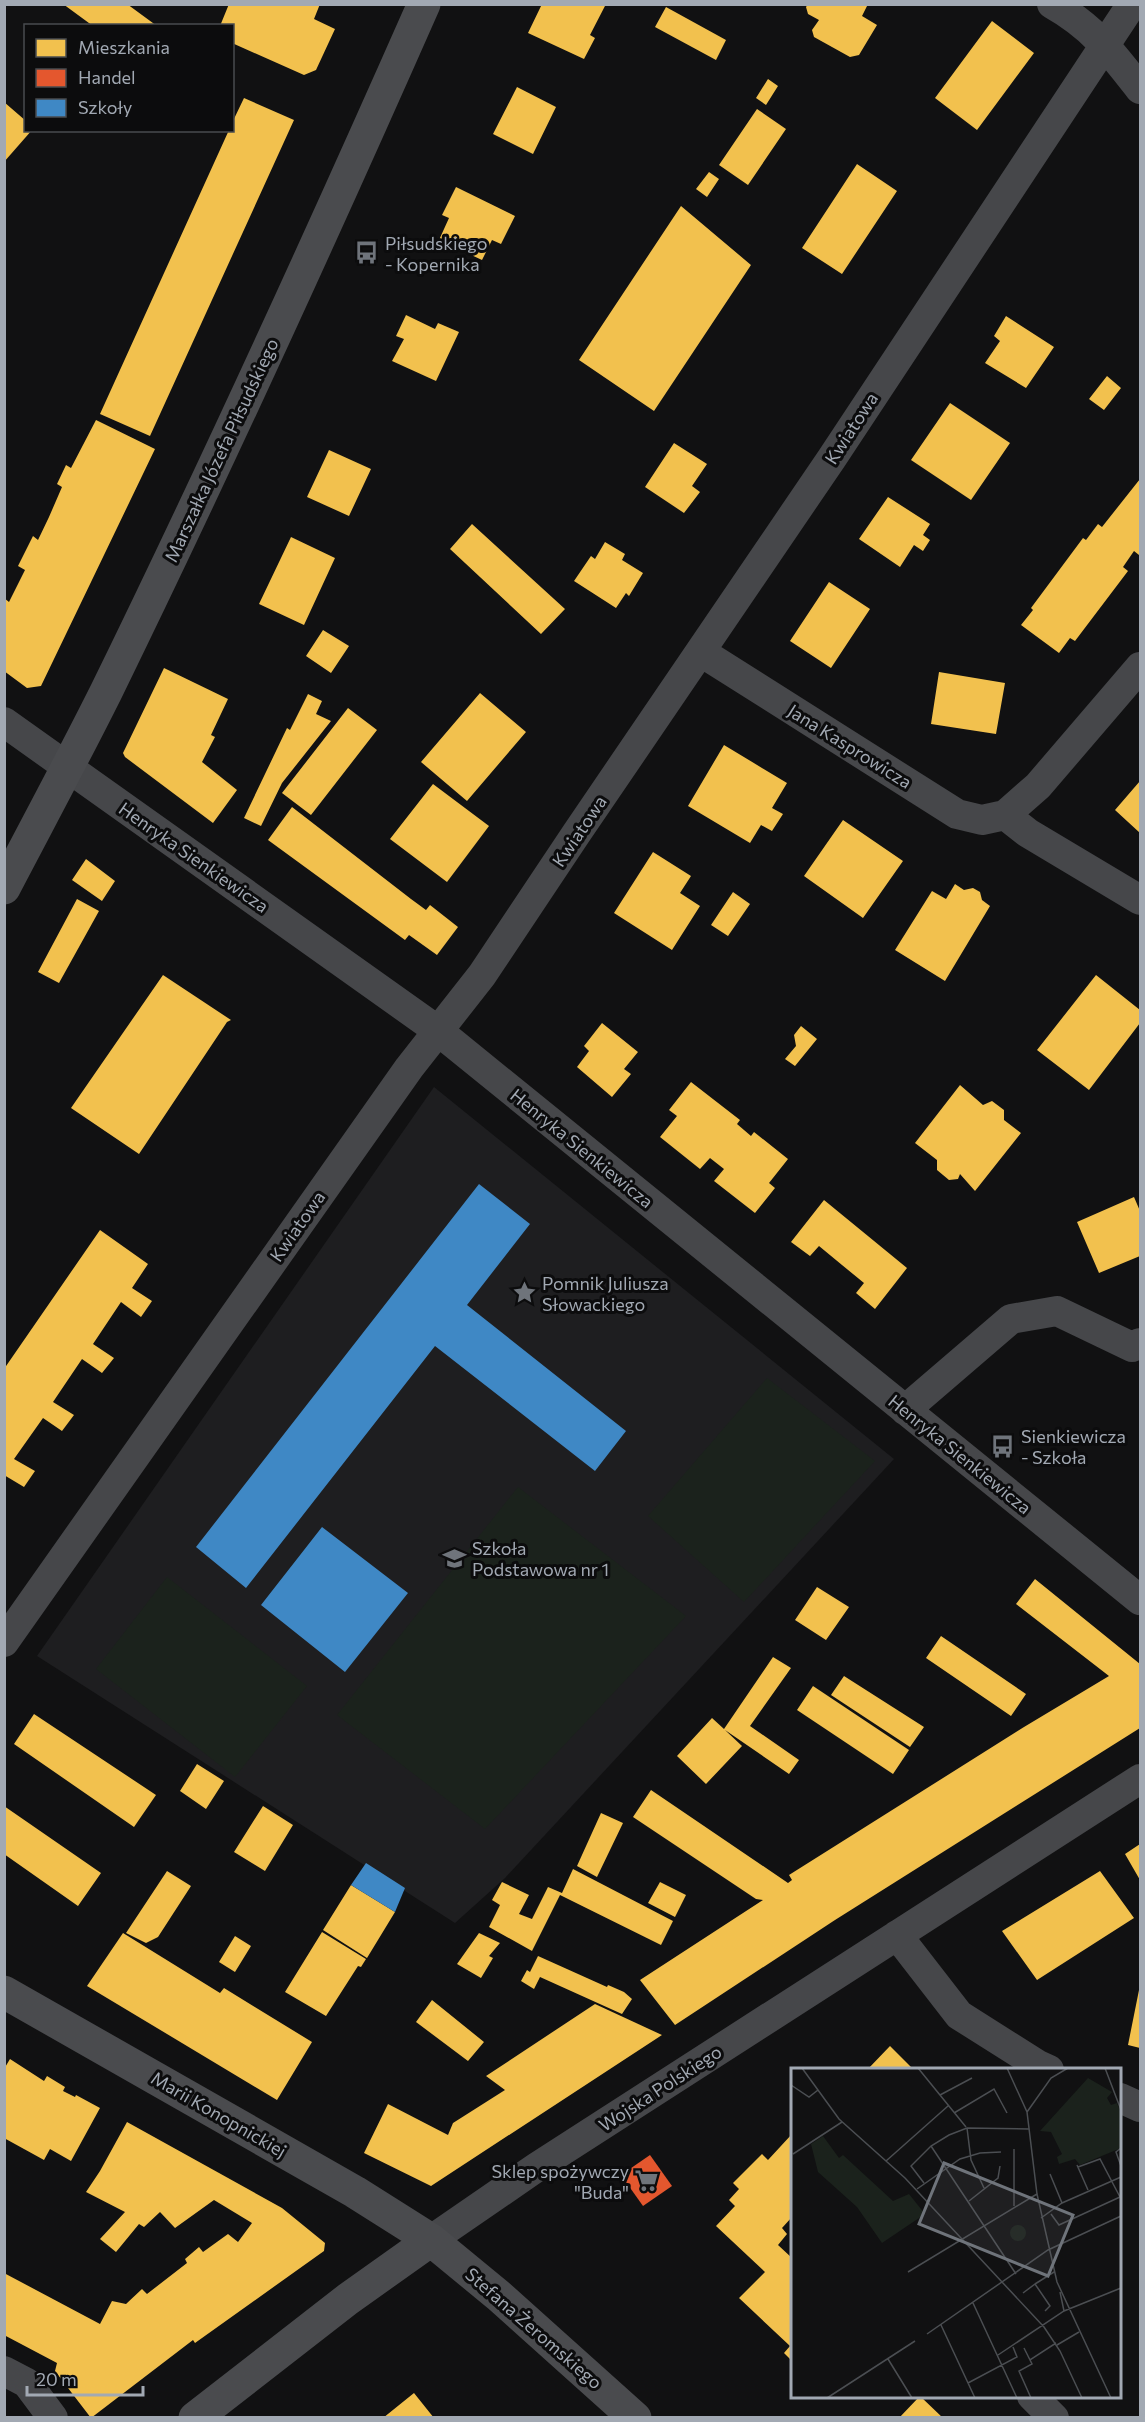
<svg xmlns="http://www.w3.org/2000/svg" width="1145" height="2422" viewBox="0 0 1145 2422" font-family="Commissioner,sans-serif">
  <rect width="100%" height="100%" fill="#111112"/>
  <!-- built -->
  <path fill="#1e1e20" d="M434,1087L894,1459L505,1878L455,1923L37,1656Z"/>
  <!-- green -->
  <path fill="#1b221c" d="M767,1378L875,1461L744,1602L648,1516Z
    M518,1487L686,1616L485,1829L337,1715Z
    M167,1577L307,1686L235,1777L96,1669Z"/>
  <!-- homes -->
  <path fill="#f2c14e" d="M63,4H127L157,26H93Z
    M229,4H320L314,19L335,29L316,70L304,75L232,43V26H220Z
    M542,4H606L590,35L595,38L584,59L528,33Z
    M808,4H868L862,16L877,25L859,55L850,57L814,37L812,30L819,20L808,14L806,7Z
    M666,7L726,40L716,60L655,27Z
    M992,21L1034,53L977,130L935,98Z
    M768,79L778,86L766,105L756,98Z
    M517,87L556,107L533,154L493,134Z
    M244,98L294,120L150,436L100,414L229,130H232V123Z
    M4,102L26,121V130H32L4,162Z
    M757,109L786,129L748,185L719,165Z
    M857,164L897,191L842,274L802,248Z
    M709,172L719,179L707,197L696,189Z
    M456,187L515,216L501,244L492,240L482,260L439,240L449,218L442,215Z
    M681,206L751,265L654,411L579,360Z
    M406,315L435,329L438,323L459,332L436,381L392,361L404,339L396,336Z
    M1006,316L1054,347L1026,388L985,363L1000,341L994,336Z
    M1107,376L1121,388L1104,410L1089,399Z
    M950,403L1010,443L971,500L911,460Z
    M96,420L155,449L41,686L27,688L4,671V598L9,602L25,570L18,566L33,536L38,540L49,517L62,487L57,484L66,465L71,468Z
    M674,443L707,464L692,486L700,492L684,513L645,487Z
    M329,450L371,469L349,516L307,497Z
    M1140,479V554L1139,555L1134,551L1123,567L1128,571L1075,641L1070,638L1059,653L1021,625L1033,610L1031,608L1083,538L1086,540L1098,524L1102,527Z
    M888,497L930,524L923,535L930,540L923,551L914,545L900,567L859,539Z
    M472,524L565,609L541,634L450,549Z
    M291,537L335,558L304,625L259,604Z
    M605,542L625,554L622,560L643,573L629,596L626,593L616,608L574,581L591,556L595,559Z
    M829,582L870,609L831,668L790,641Z
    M323,630L349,646L331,673L306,656Z
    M164,668L228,699L211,735L215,737L202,762L237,790L213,823L125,757L123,753Z
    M939,672L1005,683L996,734L931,724Z
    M480,693L526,732L467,801L421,762Z
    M308,694L322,701L316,714L331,721L282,783L261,826L244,818L287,728L290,730Z
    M348,708L377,730L311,815L282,793Z
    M724,745L787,783L772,808L783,814L772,831L761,825L750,843L688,806Z
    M1140,781V833L1115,810Z
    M433,784L489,826L447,882L390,839Z
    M292,807L411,899L426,910L430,905L458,927L437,955L409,935L405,940L268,840Z
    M843,820L903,861L863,918L804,876Z
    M653,852L691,876L680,893L700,906L672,950L614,913Z
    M86,859L115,881L102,901L72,880Z
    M955,884L964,890L973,888L980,892L982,900L990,906L945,981L895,950L932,891L946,899Z
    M733,892L750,904L728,936L711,925Z
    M77,899L99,911L59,983L38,972Z
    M163,975L231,1020L227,1022L139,1154L71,1108Z
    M1096,975L1140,1010V1023L1089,1090L1037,1050Z
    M602,1023L638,1052L624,1069L631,1074L612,1097L577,1067L589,1051L584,1046Z
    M801,1026L817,1039L795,1066L785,1059L796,1046L794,1035Z
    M691,1082L740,1120L737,1124L751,1136L754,1132L788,1159L769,1183L775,1188L755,1213L714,1181L724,1169L710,1158L700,1169L660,1137L677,1116L669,1110Z
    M960,1085L983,1105L992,1101L1004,1110V1120L1021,1133L975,1191L960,1174L958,1179L949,1180L937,1170V1160L915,1143Z
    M1134,1197L1140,1211V1256L1099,1273L1077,1222Z
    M824,1200L907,1268L875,1309L856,1293L864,1283L842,1265L819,1246L810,1256L791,1242Z
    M100,1230L148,1264L132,1288L152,1301L141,1317L121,1302L93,1344L114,1358L102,1373L82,1359L53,1402L74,1415L62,1431L43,1418L14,1459L35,1471L24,1487L4,1475V1369Z
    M1035,1579L1140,1664V1728L835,1920L675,2025L640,1980L763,1900L756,1899L633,1817L651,1790L788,1883L792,1880L789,1875L1024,1727L1109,1676L1016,1604Z
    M817,1587L849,1607L826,1640L795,1620Z
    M941,1636L1026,1694L1011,1716L926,1658Z
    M773,1657L791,1668L750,1726L799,1760L789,1774L725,1730L742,1746L706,1784L677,1756L712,1718L724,1729Z
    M844,1676L924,1727L910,1747L831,1695Z
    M813,1686L909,1750L893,1774L797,1710Z
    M34,1714L156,1795L134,1827L14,1744Z
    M197,1764L224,1781L206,1809L180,1791Z
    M4,1806L101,1873L78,1906L4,1854Z
    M263,1806L293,1825L265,1871L234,1852Z
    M601,1813L623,1823L597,1877L577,1866Z
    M1140,1844V1880L1125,1854Z
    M573,1869L673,1921L661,1945L560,1895L532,1951L489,1927L500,1905L492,1900L502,1882L529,1895L519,1914L532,1919L548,1887L562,1893Z
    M167,1871L191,1886L158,1937L146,1943L126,1933Z
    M1100,1871L1134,1918L1037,1980L1002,1931Z
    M660,1882L686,1895L675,1917L648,1903Z
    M351,1885L395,1912L367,1958L323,1930Z
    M322,1932L366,1959L361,1967L358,1966L326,2016L285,1992Z
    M123,1933L220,1993L224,1988L312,2042L277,2100L87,1986Z
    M479,1933L500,1943L489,1956L493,1958L481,1978L457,1964Z
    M235,1936L251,1946L235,1972L219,1962Z
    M538,1956L607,1987L608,1985L624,1992L632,1999L622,2014L540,1977L534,1989L521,1981L527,1970L530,1972Z
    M1139,1990H1140V2048L1128,2045Z
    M432,2000L484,2042L468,2061L416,2022Z
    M595,2004L662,2035L431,2186L364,2153L388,2104L448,2135L453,2123L505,2090L486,2076Z
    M890,2046L914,2070H867Z
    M10,2059L44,2081L47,2076L65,2087L63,2091L75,2097L76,2095L100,2108L71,2161L50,2149L44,2160L4,2138V2069Z
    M127,2122L282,2208L325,2243L324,2251L195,2343L193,2340L91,2418L55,2371L57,2363L4,2335V2273L100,2324L112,2301L126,2304L142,2289L147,2294L187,2263L185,2259L199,2247L203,2252L228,2234L238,2242L252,2223L214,2200L175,2228L160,2212L144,2227L139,2224L116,2252L100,2239L125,2212L86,2192L100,2171Z
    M792,2134V2217L782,2228L787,2234L778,2245L792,2258V2361L784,2353L790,2346L739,2298L765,2272L716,2226L735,2206L729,2200L739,2189L733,2183L762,2154L768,2160Z
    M414,2393L434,2418H383Z
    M919,2397H921L943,2418H899Z"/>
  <!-- shops -->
  <path fill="#e4572e" d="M650,2155L672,2186L643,2206L621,2175Z"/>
  <!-- schools -->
  <path fill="#3f88c5" d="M479,1184L530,1224L467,1305L626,1431L595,1471L435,1346L246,1588L196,1547Z
    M322,1527L408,1593L345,1672L261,1605Z
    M366,1863L405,1888L395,1912L351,1885Z"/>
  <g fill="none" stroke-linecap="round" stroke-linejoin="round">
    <!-- street -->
    <path stroke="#46474a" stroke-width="30" d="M1052,4C1093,27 1112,53 1140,89
      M701,652L957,814L982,820L1005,815L1028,833L1140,900
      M4,722L437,1030L1140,1600
      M1005,815L1038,786L1140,667
      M905,1410L1011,1319L1057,1311L1132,1347L1140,1343
      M4,1642L409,1068L482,975L576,834L832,458L1132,4
      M897,1935L959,2015L1038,2065L1049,2070
      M1120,2098L1140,2107
      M431,2240L537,2167L1140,1779
      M4,2371L27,2383L53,2418
      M1032,2396L1054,2418"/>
    <!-- secondary -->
    <path stroke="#4a4b4e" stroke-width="33" d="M4,888C38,823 73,758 106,692C217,465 322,235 424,4
      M4,1992L355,2192L431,2240L499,2296L635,2418
      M195,2418L348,2299L431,2240"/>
  </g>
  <!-- icons -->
  <defs>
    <symbol id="bus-bare" viewBox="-9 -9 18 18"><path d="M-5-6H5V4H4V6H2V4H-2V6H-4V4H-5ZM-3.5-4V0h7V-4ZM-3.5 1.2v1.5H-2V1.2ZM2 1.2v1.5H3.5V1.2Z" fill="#6f747b" stroke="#0c0c0d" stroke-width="2.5" paint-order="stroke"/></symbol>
    <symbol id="sight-bare" viewBox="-9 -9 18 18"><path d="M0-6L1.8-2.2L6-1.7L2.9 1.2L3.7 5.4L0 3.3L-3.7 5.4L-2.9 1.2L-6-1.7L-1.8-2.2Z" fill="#6f747b" stroke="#0c0c0d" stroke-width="2.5" paint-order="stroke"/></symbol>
    <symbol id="school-bare" viewBox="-9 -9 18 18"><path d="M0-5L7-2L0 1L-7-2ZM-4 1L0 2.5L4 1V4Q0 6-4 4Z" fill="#6f747b" stroke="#0c0c0d" stroke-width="2.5" paint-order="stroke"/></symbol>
    <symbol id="supermarket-bare" viewBox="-9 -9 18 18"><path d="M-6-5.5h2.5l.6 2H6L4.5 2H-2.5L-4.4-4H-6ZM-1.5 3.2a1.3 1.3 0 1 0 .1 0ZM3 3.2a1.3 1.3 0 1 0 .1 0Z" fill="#6f747b" stroke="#0c0c0d" stroke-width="2.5" paint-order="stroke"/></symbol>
  </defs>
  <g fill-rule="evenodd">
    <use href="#bus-bare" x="350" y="236" width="33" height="33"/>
    <use href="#sight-bare" x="508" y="1276" width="33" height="33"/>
    <use href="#bus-bare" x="986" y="1430" width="33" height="33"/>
    <use href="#school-bare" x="438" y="1542" width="33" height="33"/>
    <use href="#supermarket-bare" x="630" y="2164" width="33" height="33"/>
  </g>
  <g text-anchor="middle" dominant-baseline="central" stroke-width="6" stroke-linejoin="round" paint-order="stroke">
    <!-- poi labels -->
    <g font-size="18" fill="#a2a9b3" stroke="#0c0c0d" text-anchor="start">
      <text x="385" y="243">Piłsudskiego<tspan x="385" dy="21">- Kopernika</tspan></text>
      <text x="542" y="1283">Pomnik Juliusza<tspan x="542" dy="21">Słowackiego</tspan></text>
      <text x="1021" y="1436">Sienkiewicza<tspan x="1021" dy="21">- Szkoła</tspan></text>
      <text x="472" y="1548">Szkoła<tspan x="472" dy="21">Podstawowa nr 1</tspan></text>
      <text x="629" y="2171" text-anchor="end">Sklep spożywczy<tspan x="629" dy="21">"Buda"</tspan></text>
    </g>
    <!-- street labels -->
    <g font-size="18" fill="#a2a9b3" stroke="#0c0c0d">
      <text transform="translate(851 428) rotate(-57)">Kwiatowa</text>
      <text transform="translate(221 450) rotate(-65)">Marszałka Józefa Piłsudskiego</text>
      <text transform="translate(850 746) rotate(32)">Jana Kasprowicza</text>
      <text transform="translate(579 831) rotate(-56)">Kwiatowa</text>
      <text transform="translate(194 857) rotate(35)">Henryka Sienkiewicza</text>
      <text transform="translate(582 1148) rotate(39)">Henryka Sienkiewicza</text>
      <text transform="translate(297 1226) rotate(-55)">Kwiatowa</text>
      <text transform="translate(960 1454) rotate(39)">Henryka Sienkiewicza</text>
      <text transform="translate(660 2088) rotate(-33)">Wojska Polskiego</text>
      <text transform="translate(219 2114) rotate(30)">Marii Konopnickiej</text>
      <text transform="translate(534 2328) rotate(41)">Stefana Żeromskiego</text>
    </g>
  </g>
  <!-- overview -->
  <g transform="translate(791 2068)">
    <rect width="330" height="330" fill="#111112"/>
    <path d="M297,10L321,24L316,30L320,37L326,35L330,45V80L289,97L284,91L268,96L266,89L271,86L260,64L249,63ZM32,68L48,90L52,87L102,133L118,126L134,146L91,175L66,139L27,104L20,76ZM219 165a8 8 0 1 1 16 0a8 8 0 1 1-16 0Z" fill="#1b221c"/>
    <path fill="none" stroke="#4b4e52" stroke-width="1.5" d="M11,0L48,51L114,110L253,259L269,283L291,330M127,0L175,59M216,0L236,44L246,126L266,214L320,330M314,0L330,42M0,17L18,29L27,22M149,27L181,10M236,44L260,10L277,0M163,45L203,21L216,45M176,60L180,92L193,120M140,78L225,206M330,80L325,84L330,98M2,86L51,54M95,93L157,38M286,97L297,122M287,99L309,91L329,129M259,106L271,135M133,115L120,98L140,78L158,67L176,60L238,61M126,121L169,91L189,85L210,84M178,133L207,110L209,98M223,138V81M260,146L268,157L329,129M250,150L271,135L330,109M117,204L246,126M244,216L263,204M269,224L273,243M232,225L244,216L259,238L254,243M182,235L226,330M150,257L184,330M136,266L257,182L330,148M266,277L288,264M233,280L239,292L265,275M207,287L273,243L330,220M97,291L121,330M239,292L241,296L228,303L240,330M177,315L226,289L222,279M36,330L124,273"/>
    <path fill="#6f747b" fill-opacity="0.15" stroke="#6f747b" stroke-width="3" d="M153,95L282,147L257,208L128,156Z"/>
    <rect width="330" height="330" fill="none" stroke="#a2a9b3" stroke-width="3"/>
  </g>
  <!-- border -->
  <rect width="1145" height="2422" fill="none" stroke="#a2a9b3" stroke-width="12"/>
  <!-- legend -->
  <rect x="24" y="24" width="210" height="108" fill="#0c0c0d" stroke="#484b4f" stroke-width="1.5"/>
  <rect x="36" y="39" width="30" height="18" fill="#f2c14e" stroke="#484b4f" stroke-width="1.5"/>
  <text x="78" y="54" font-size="18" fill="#a2a9b3">Mieszkania</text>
  <rect x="36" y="69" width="30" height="18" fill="#e4572e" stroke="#484b4f" stroke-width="1.5"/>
  <text x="78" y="84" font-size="18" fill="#a2a9b3">Handel</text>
  <rect x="36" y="99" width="30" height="18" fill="#3f88c5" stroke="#484b4f" stroke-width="1.5"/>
  <text x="78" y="114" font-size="18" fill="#a2a9b3">Szkoły</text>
  <!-- scale -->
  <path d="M27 2386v9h116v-9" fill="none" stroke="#a2a9b3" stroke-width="3"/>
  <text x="36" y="2386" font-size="18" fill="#a2a9b3" stroke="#0c0c0d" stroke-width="4.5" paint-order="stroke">20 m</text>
</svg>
